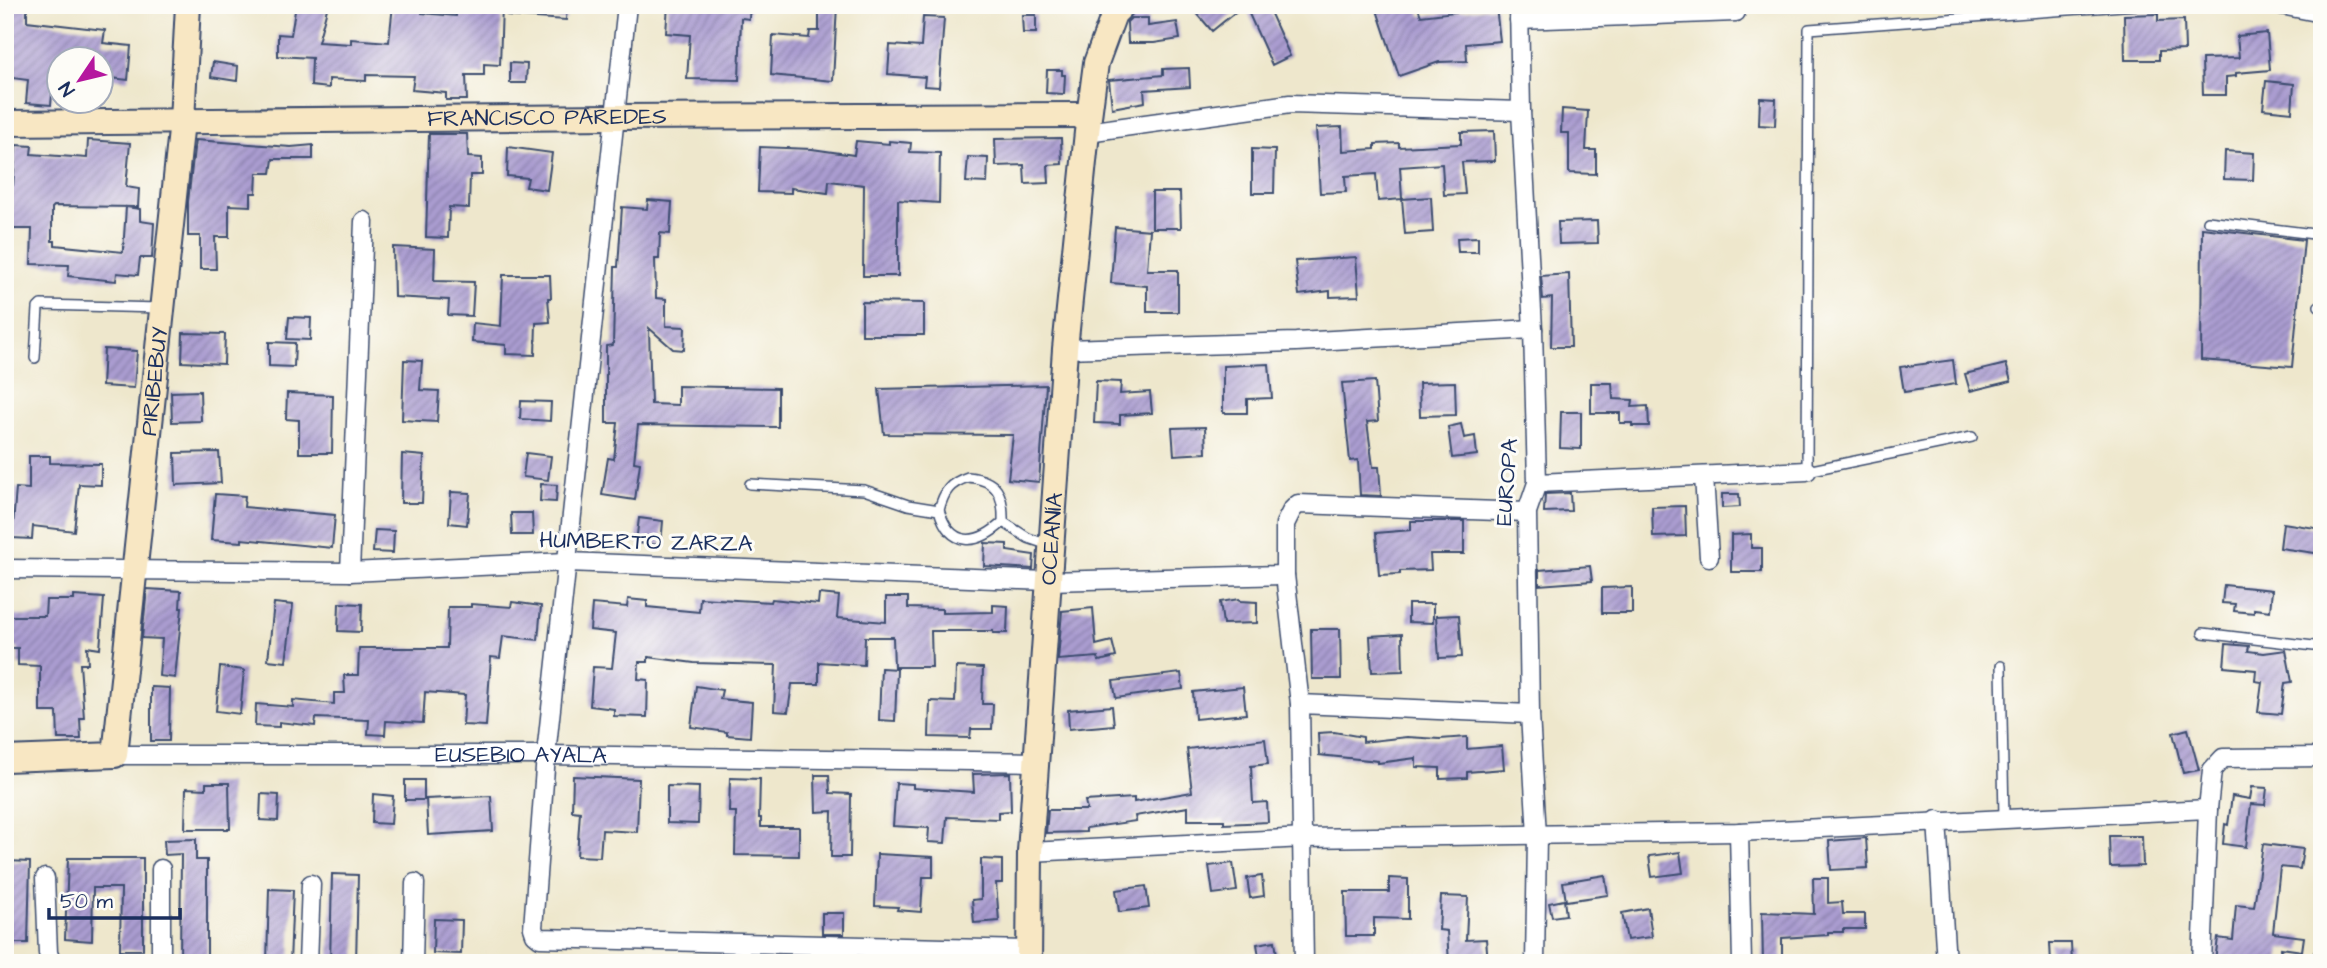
<svg xmlns="http://www.w3.org/2000/svg" width="2327" height="968" viewBox="0 0 2327 968" font-family="'Architects Daughter',sans-serif">
  <defs>
    <pattern id="building-hatch" width="6" height="6" patternUnits="userSpaceOnUse" patternTransform="scale(1.75)"><rect width="6" height="6" fill="#aa9cd0"/><path d="M-1 1l2-2M0 6l6-6M5 7l2-2" fill="none" stroke="#8a80ac"/></pattern>
  </defs>
  <rect width="100%" height="100%" fill="#fdfcf7"/>
  <filter id="ink" filterUnits="userSpaceOnUse"><feTurbulence type="fractalNoise" baseFrequency=".0143" numOctaves="2"/><feDisplacementMap in="SourceGraphic" scale="14" xChannelSelector="R" yChannelSelector="G"/><feConvolveMatrix kernelMatrix="1 2 1 2 8 2 1 2 1" color-interpolation-filters="sRGB"/></filter>
  <filter id="wash" filterUnits="userSpaceOnUse"><feTurbulence type="fractalNoise" baseFrequency=".00686" numOctaves="4" result="noise"/><feDisplacementMap in="SourceGraphic" scale="28" xChannelSelector="R" yChannelSelector="G"/><feGaussianBlur stdDeviation="1.57" result="paint"/><feColorMatrix in="noise" values="0 0 0 0 0 0 0 0 0 0 0 0 0 0 0 0 0 1.4 0 .05"/><feComposite in="paint" operator="in"/></filter>
  <g filter="url(#wash)">
    <rect width="100%" height="100%" fill="#eee7cc"/>
    <g id="blocks">
      <!-- building -->
      <path fill="url(#building-hatch)" d="M5,5H27V21L105,30L103,43L131,46L128,80L102,77V60H55L51,105L26,103L28,80L5,77L9,39H5Z
        M296,5H328L318,42L351,44V39L389,42L393,5H423L422,13L456,16L457,5H502L500,65L484,64V75H466L467,100H446V93L412,90L414,76L366,75V81L329,79V88L311,86L312,58L278,56V34L291,35Z
        M507,5H567L566,20L507,16Z
        M668,5H750L749,19L741,18L739,80L687,79L690,35L666,33Z
        M819,5H837L833,81L771,75L773,35L809,38L810,31H819Z
        M1190,5H1244L1212,31Z
        M1245,5H1267L1290,56L1272,65Z
        M1391,5H1417L1421,16L1496,7L1500,41L1466,44L1467,61L1439,62L1399,76L1377,10Z
        M2158,14V21L2184,20L2185,50L2159,51V60H2125L2124,15Z
        M1022,15H1036V33H1023Z
        M923,17L944,18L939,87L924,86L925,77L888,74L890,45L921,47Z
        M1131,18H1148V26L1177,22L1180,39L1154,43H1128L1127,22Z
        M2267,33L2270,70L2236,73V76L2226,77V95H2203L2202,59L2239,58L2237,36Z
        M213,62L238,66L237,81L211,77Z
        M510,63L527,64L526,83H510Z
        M1189,68L1190,87L1144,90L1145,102L1112,108L1109,80L1163,75V69Z
        M1047,70H1062V75H1065L1064,94L1046,93Z
        M2266,81L2294,84L2292,112L2263,109Z
        M1760,98L1776,99L1775,126L1759,125Z
        M1562,109L1588,111L1586,150H1596V174L1569,173V133H1561Z
        M1342,127L1343,151L1375,149V144L1399,143V147L1461,144V132L1494,131L1495,161L1462,162L1465,194L1444,195L1442,164L1400,167L1402,199L1378,201L1376,174L1345,176L1346,192L1320,193L1316,128Z
        M429,134H467L468,157L482,158V175H470L469,208L449,207L448,238L426,237Z
        M1061,138L1062,164L1048,165L1049,183L1025,184L1024,165L996,166L995,139Z
        M88,140L130,143L126,187L139,189L138,207L54,206L52,208V241H55V245L123,252L126,207L140,209V221L154,223L152,258H140L138,275L117,273L116,281L68,276L69,265L31,264L32,229H11L12,204H5V185H13L16,145L32,146L31,154L87,158Z
        M195,140L291,147L313,145V159H273L271,173H257L256,193H251V206L229,205V237H215L216,269H200V236H188V202Z
        M856,141L889,144V141L911,143L910,152L940,153L939,203L898,200V276H863L864,185L829,181L828,193L791,188V193L758,192L760,147L812,149L854,155Z
        M508,147L552,153L547,190L526,187L528,178L507,176Z
        M1252,149L1275,150L1274,193H1252Z
        M2225,151L2254,153L2253,180L2224,179Z
        M968,157L988,158L987,183L966,182Z
        M1152,192H1180L1181,228H1152Z
        M1431,197L1433,232L1405,234L1402,199Z
        M648,200L672,202L670,234L660,233L659,259H655L656,298L666,299V326L685,327L684,350L673,349L649,328L651,404L678,405V386L778,388V427L638,425L634,462L640,463L635,500L602,495L608,458L614,459L618,423H606V346L613,345L615,267H618L622,207L647,209Z
        M1597,221L1598,243L1559,244L1558,222Z
        M1115,227L1150,230L1147,270H1178V312H1147V286L1111,283Z
        M2202,228L2304,240L2292,367L2201,360Z
        M1478,237V252H1458L1457,238Z
        M393,247L435,249L434,281L474,282L472,316L448,315L449,300L394,297Z
        M1356,257L1359,296L1330,297V291L1299,295L1295,261Z
        M1569,274L1571,347H1551L1552,298L1543,299L1541,276Z
        M503,275H550L551,298H548L550,322L536,323L535,355L506,354V345L472,342L473,323L501,326Z
        M862,302L924,303V335H862Z
        M289,317L311,318L310,340L287,339Z
        M183,333L225,334L224,364L182,362Z
        M269,342L295,343L294,367L269,366Z
        M104,349L137,351L134,388L102,386Z
        M404,360L422,361L420,390L439,391L437,422L402,420Z
        M1953,360L1956,384L1904,392L1900,367Z
        M1269,364L1272,398L1247,399V413H1223V366Z
        M2006,364L2011,381L1970,391L1965,374Z
        M1096,381L1121,382L1120,394L1150,392L1152,413L1120,415V424L1094,423Z
        M1375,381L1378,421L1367,422L1373,467H1379L1381,496L1360,495L1358,460L1350,461L1342,383Z
        M1455,382L1456,415L1420,416L1419,383Z
        M1591,383H1612L1613,399L1633,400L1632,407L1648,406L1649,426H1632V423H1620V413H1591Z
        M1046,385L1039,482L1008,479L1013,435L884,434L879,389Z
        M200,391L201,421L172,422L171,392Z
        M287,393L333,395L332,453H299V420L286,419Z
        M521,401L551,402L550,421L520,419Z
        M1561,412H1581V449L1560,448Z
        M1461,424L1464,438L1475,436L1477,455L1452,458L1448,427Z
        M1205,427L1206,453L1174,455L1172,428Z
        M219,452L221,483L176,485L175,453Z
        M526,453L551,456L548,480L523,477Z
        M402,454L424,456L422,503H401Z
        M29,456H50V463L101,464V485L79,484L74,531L33,526L32,539L12,538L16,488L29,489Z
        M541,484L557,485L556,502L540,501Z
        M451,492L470,493L467,525L449,523Z
        M1570,493L1571,511L1544,512L1545,494Z
        M215,494L245,496L244,507L335,515L332,548L242,539V542L211,540Z
        M1722,494H1739L1740,507L1722,508Z
        M1685,506L1686,536L1653,537L1652,507Z
        M511,513H532L533,535H512Z
        M639,518L663,521L661,545L636,543Z
        M1411,521H1464V554H1430L1431,570L1400,571V574L1379,575L1376,533L1411,530Z
        M2283,523L2322,529V554L2280,548Z
        M375,530L394,531L393,553L373,552Z
        M1751,534V548H1762V572H1731V535Z
        M985,543L1007,544V551L1034,555L1033,569L984,566Z
        M1590,566L1592,581L1539,585V570Z
        M2224,585L2272,590L2270,611L2254,609V613L2234,611L2235,604L2222,603Z
        M1632,587V613H1602V588Z
        M147,589L181,591L180,608H182L175,678L159,676L162,639L142,638Z
        M819,594L839,596L837,618L886,622V597H908V608L942,609V613L993,612V605L1008,606L1007,633H993V631H931L932,667H894L893,637H865L864,665L819,662V684H792L788,712L774,711L776,665L694,663L648,657V662H639L638,679L648,680L647,717L614,716V709L590,706L593,667L612,668L616,633L590,630L592,604L627,607L628,599L647,601V607L699,612L700,598L771,602L772,599L818,604Z
        M74,596L104,598L100,649L87,647L88,664H80L84,718H80L81,739H58L57,712H40V666L18,665V648H5V616H45L46,600H74Z
        M1239,599L1240,601L1257,602V623L1223,624L1220,602Z
        M512,602L541,606L538,640L503,636L500,658L491,657L486,726L463,725L465,695L425,692L423,723L386,721L385,735L368,734L369,720L316,718L315,726L279,722V727L255,726L256,704L293,707V700L334,704V693H345L344,675H358L359,648H447L448,607H471V604L511,607Z
        M274,603L293,605L286,662L268,660Z
        M339,603L362,604L361,632L338,631Z
        M1408,604H1433V623L1408,622Z
        M1093,608L1096,645L1112,641L1116,657L1099,661L1098,657L1058,660L1062,611Z
        M1459,615L1462,657L1439,658L1436,616Z
        M1311,629H1340L1341,679H1312Z
        M1402,634L1403,671L1372,672L1370,636Z
        M2226,644L2249,646L2248,651L2264,653L2286,650L2292,682L2285,683L2281,714L2258,712L2262,682L2255,681L2256,670L2224,667Z
        M220,667L244,670L240,714L216,711Z
        M956,667L983,668L982,704H993L992,729H971L970,738L929,737L930,701L955,702Z
        M881,668L897,669L895,721L879,720Z
        M1181,673L1183,689L1116,698L1113,681Z
        M696,686L722,690L720,699L752,702L750,737L727,735V732L691,727Z
        M151,687L170,688L169,741H151Z
        M1243,687L1246,714L1195,719L1193,692Z
        M1112,706L1114,725L1069,729L1068,710Z
        M2188,729L2199,770L2183,773L2173,733Z
        M1334,732L1363,737V742L1407,737L1440,739L1467,737V749L1502,746L1504,769L1467,772V778L1440,779V768L1416,767V758L1378,763V761L1319,755L1318,733Z
        M1265,739L1268,764L1251,766L1253,803L1267,802L1268,822L1224,824V820H1188V807L1135,816L1136,821L1086,828V832L1046,833L1048,810H1087L1085,801L1134,798V802L1192,792L1187,749Z
        M1010,773L1011,811L998,812V819L947,817L945,843L928,842L929,828L893,826L896,783L913,784V788L974,792L973,774Z
        M815,775H829L830,793L851,794L850,857H831L832,811L816,812Z
        M573,776L639,779L637,832L602,830L600,857L577,856L580,812L572,811Z
        M730,778L760,779L759,818H761V827H799V856L735,855L736,812H729Z
        M405,780H424V800H405Z
        M206,783H229L230,829H185L186,788L206,789Z
        M667,786L699,787L698,824L667,823Z
        M2252,787L2267,788L2265,805L2251,804L2246,847L2223,844L2225,824L2228,825L2232,796L2250,799Z
        M261,794L279,795L278,821L260,820Z
        M373,794L393,796L391,824L372,823Z
        M491,796L493,831L428,835L426,799Z
        M2109,836H2142L2143,866L2110,867Z
        M1866,838L1868,868L1831,870L1829,841Z
        M196,839V860H207V963H180L181,854L165,855L164,840Z
        M2263,844L2303,849L2300,869L2280,867L2273,933L2304,937L2302,951L2281,948L2279,963L2215,961L2218,938L2233,940L2236,905L2254,907Z
        M1680,852L1683,873L1652,877L1649,856Z
        M877,854L933,857V877H923L921,912L897,910L898,907L875,906Z
        M68,858H143V950H120L121,888H93L92,941L65,939Z
        M981,859L1002,860V883H996L999,921L974,923L972,900L981,899Z
        M7,861L30,862L28,943H6Z
        M1233,863L1237,891L1213,894L1209,866Z
        M332,874L358,875L356,963H330Z
        M1605,875L1608,895L1566,901L1563,882Z
        M1262,876L1264,896L1250,898L1247,878Z
        M1389,878L1408,879V919L1374,918V936H1346L1345,892H1389Z
        M1813,878H1828V903L1842,902L1843,914H1865V929H1843V932H1828V935L1782,938V963H1763L1762,912L1814,914Z
        M1146,886L1149,908L1119,912L1116,890Z
        M269,889L293,890L290,963H267Z
        M1441,896L1468,897L1466,940L1486,939L1488,962L1449,963L1447,931L1439,930Z
        M1564,900L1566,915L1552,917L1549,903Z
        M1648,908L1652,937L1627,940L1622,913Z
        M822,913H844V934H822Z
        M434,919L462,920L461,954L433,953Z
        M1275,941L1278,963H1260L1257,944Z
        M2050,943H2071L2072,963H2051Z"/>
    </g>
  </g>
  <g filter="url(#ink)">
    <use href="#blocks" fill-opacity="0" stroke="#3b4b6e" stroke-width="2"/>
    <g fill="none" stroke-linecap="round" stroke-linejoin="round">
      <defs>
        <path id="lane" d="M2208,221L2322,235
          M2319,306L2322,307
          M35,358L38,308L41,305L160,308
          M1972,437L1807,471L1809,29L2137,5
          M968,477C997,480 1004,494 1003,522C977,546 950,548 939,510C944,491 950,483 968,477Z
          M750,484L864,490L908,505L939,510
          M1003,522L1028,538L1049,545
          M2203,633L2322,647
          M2001,666L2004,817"/>
        <g id="street">
          <path d="M627,5L546,755L533,928L535,934L540,938L1029,950"/>
          <path d="M1519,5L1521,111L1533,329L1537,483L1527,512L1530,714L1537,836L1535,963"/>
          <path d="M2281,5L2322,13"/>
          <path d="M1519,20L1736,12"/>
          <path d="M1087,132L1290,104L1521,111"/>
          <path d="M1065,349L1296,342L1533,329"/>
          <path d="M1704,476L1709,557"/>
          <path d="M1537,483L1807,471"/>
          <path d="M5,569L350,572L567,562L1048,581L1285,575"/>
          <path d="M350,572L364,221"/>
          <path d="M1300,704L1530,714"/>
          <path id="s1" d="M115,755H546L1036,762"/>
          <path d="M1937,820L1946,963"/>
          <path d="M1739,832L1742,963"/>
          <path d="M1030,852L1304,838L1739,832L2208,809"/>
          <path d="M45,878L48,953L52,963"/>
          <path d="M161,963V869"/>
          <path d="M308,963L311,884"/>
          <path d="M413,963L415,883"/>
          <path d="M1304,963L1300,704L1285,575V524L1292,510L1298,504L1527,512"/>
          <path d="M2202,963L2208,809L2212,770L2223,758L2322,757"/>
          <path d="M2321,963L2322,957"/>
        </g>
        <g id="secondary">
          <path id="s2" d="M5,123L614,117L1089,115"/>
          <path id="s3" d="M5,759L115,755L182,121L188,5"/>
          <path id="s4" d="M1029,963L1030,852L1065,349L1087,132L1096,63L1114,14L1123,5"/>
        </g>
      </defs>
      <!-- lane casing -->
      <use href="#lane" stroke="#3b4b6e" stroke-width="12"/>
      <!-- street casing -->
      <use href="#street" stroke="#3b4b6e" stroke-width="21"/>
      <!-- secondary casing -->
      <use href="#secondary" stroke="#3b4b6e" stroke-width="28"/>
      <!-- lane -->
      <use href="#lane" stroke="#fff" stroke-width="9"/>
      <!-- street -->
      <use href="#street" stroke="#fff" stroke-width="18"/>
      <!-- secondary -->
      <use href="#secondary" stroke="#f8e7c3" stroke-width="24"/>
    </g>
  </g>
  <g text-anchor="middle" dominant-baseline="central" stroke-width="6" stroke-linejoin="round" paint-order="stroke">
    <!-- street labels -->
    <g font-size="23" fill="#1b2f5e" stroke="#fdfcf7">
      <text stroke="none"><textPath href="#s2" startOffset="542">FRANCISCO PAREDES</textPath></text>
      <text stroke="none"><textPath href="#s3" startOffset="486">PIRIBEBUY</textPath></text>
      <text transform="translate(1507 482) rotate(-86)">EUROPA</text>
      <text stroke="none"><textPath href="#s4" startOffset="425">OCEANÍA</textPath></text>
      <text transform="translate(646 542) rotate(1)">HUMBERTO ZARZA</text>
      <text stroke="none"><textPath href="#s1" startOffset="406">EUSEBIO AYALA</textPath></text>
    </g>
  </g>
  <!-- margin -->
  <rect width="2327" height="968" fill="none" stroke="#fdfcf7" stroke-width="28"/>
  <!-- north arrow -->
  <g transform="translate(80 80) rotate(235)"><circle r="33" fill="#fdfcf7" stroke="#a3aaba" stroke-width="2"/>
  <path d="M0-5L12 26L0 18L-12 26Z" fill="#b5179e"/>
  <text y="-10" font-size="19" font-weight="bold" text-anchor="middle" fill="#1b2f5e">N</text>
  </g>
  <!-- scale -->
  <path d="M49 908v10h131v-10" fill="none" stroke="#1b2f5e" stroke-width="3.5"/>
  <text x="60" y="908" font-size="21" fill="#1b2f5e" stroke="#fdfcf7" stroke-width="5" paint-order="stroke">50 m</text>
</svg>
